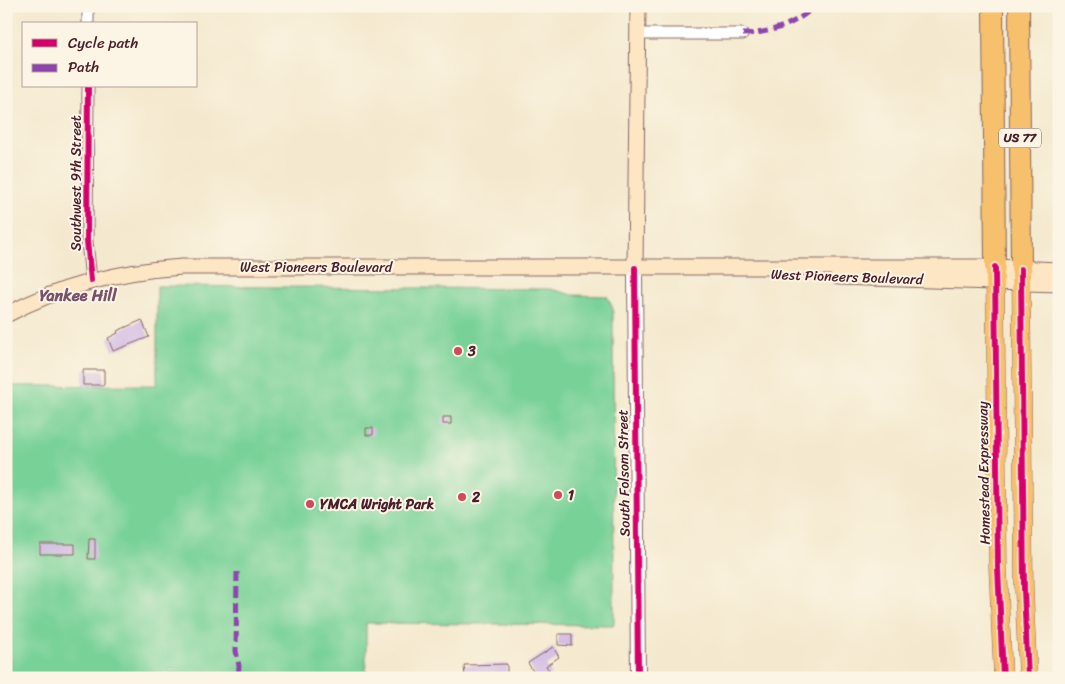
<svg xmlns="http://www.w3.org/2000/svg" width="1065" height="684" viewBox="0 0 1065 684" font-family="Sriracha,sans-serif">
  <rect width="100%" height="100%" fill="#fcf5e5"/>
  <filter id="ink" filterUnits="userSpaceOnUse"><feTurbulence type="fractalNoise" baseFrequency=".02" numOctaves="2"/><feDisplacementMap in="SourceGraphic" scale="10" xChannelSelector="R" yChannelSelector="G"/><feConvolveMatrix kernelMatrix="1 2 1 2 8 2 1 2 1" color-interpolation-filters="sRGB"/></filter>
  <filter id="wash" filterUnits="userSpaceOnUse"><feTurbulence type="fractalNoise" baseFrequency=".0096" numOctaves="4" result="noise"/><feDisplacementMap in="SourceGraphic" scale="20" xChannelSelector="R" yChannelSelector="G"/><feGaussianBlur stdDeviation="1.12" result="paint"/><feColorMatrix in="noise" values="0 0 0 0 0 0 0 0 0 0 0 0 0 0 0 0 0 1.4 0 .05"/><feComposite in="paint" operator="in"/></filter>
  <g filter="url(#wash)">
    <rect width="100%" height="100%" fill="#f4e9ce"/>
    <!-- green -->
    <path fill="#78d197" stroke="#617861" d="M157,286L550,289L573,295L607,296L613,309L614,625L366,623V678H6V386L157,385Z"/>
    <g id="blocks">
      <!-- building -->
      <path fill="#cbb0e3" d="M142,320L149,337L113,351L108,338L118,333L117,331Z
        M83,370H104V385H83Z
        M443,417H451V424H443Z
        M366,428H373V435H366Z
        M89,539H95V559H88Z
        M40,544H75V554H40Z
        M558,634H572V646L558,645Z
        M553,647L559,657L546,666L552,674L546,678H537L528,663Z
        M507,664V678H465L464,665Z"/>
    </g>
  </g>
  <g filter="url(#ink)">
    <use href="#blocks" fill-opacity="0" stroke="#866664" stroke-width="1"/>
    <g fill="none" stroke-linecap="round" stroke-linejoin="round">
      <defs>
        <path id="minor" d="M88,24V6
          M637,34H743
          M88,86L87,241L91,280"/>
        <path id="tertiary" d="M635,268L638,678"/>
        <path id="secondary" d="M635,268L638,6
          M838,277L1059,284
          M6,315C62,285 120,271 182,267H995L1059,270"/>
        <path id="trunk" d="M995,267L998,567L1003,678
          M1021,269L1024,590L1028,678"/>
        <path id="motorway" d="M993,6L995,267
          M1019,6L1021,269"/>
      </defs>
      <!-- minor casing -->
      <use href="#minor" stroke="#866664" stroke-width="13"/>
      <!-- tertiary casing -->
      <use href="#tertiary" stroke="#866664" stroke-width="16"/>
      <!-- secondary casing -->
      <use href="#secondary" stroke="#866664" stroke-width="17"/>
      <!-- trunk casing -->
      <use href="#trunk" stroke="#866664" stroke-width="19"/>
      <!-- motorway casing -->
      <use href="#motorway" stroke="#866664" stroke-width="22"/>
      <!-- minor -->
      <use href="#minor" stroke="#fff" stroke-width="11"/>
      <!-- tertiary -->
      <use href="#tertiary" stroke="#fff" stroke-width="14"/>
      <!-- secondary -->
      <use href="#secondary" stroke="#fce6c4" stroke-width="15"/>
      <!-- trunk -->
      <use href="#trunk" stroke="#f7c06c" stroke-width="18"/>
      <!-- motorway -->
      <use href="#motorway" stroke="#f7c06c" stroke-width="20"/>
      <!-- quiet -->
      <path stroke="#8e44ad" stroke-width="5" stroke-dasharray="10 5" stroke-linecap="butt" d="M743,34C770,33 795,25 815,6
        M237,572L236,651L239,666L238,678"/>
      <defs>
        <path id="cycleway" d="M88,86L87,241L91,280
          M995,267L998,567L1003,678
          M635,268L638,678
          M1021,269L1024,590L1028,678"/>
      </defs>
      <!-- cycleway casing -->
      <use href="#cycleway" stroke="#fcf5e5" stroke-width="9"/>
      <!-- cycleway -->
      <use href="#cycleway" stroke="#d6006c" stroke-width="6"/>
    </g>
  </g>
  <!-- markers -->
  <g fill="#d1495b" stroke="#fcf5e5" stroke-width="2">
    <circle cx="458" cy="351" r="5"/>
    <circle cx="558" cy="495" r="5"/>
    <circle cx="462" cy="497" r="5"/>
    <circle cx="310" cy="504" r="5"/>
  </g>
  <g text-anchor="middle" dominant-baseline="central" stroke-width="4" stroke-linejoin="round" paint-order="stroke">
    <!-- shield labels -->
    <rect fill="#fcf5e5" stroke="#7f5f63" stroke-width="1" x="999" y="128.5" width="42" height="19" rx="4"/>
    <g font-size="12" font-weight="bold" fill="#4a1f2b">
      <text x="1020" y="138">US 77</text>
    </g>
    <!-- street labels -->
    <g font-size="14" fill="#4a1f2b" stroke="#fcf5e5">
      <text transform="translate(76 183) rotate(-90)">Southwest 9th Street</text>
      <text x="316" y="267">West Pioneers Boulevard</text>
      <text transform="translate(847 277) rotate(2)">West Pioneers Boulevard</text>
      <text transform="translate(624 473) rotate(-91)">South Folsom Street</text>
      <text transform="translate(984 473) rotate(-91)">Homestead Expressway</text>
    </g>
    <!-- poi labels -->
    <g font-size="14" font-weight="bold" fill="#4a1f2b" stroke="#fcf5e5" text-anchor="start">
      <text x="468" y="351">3</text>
      <text x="568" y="495">1</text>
      <text x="472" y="497">2</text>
      <text x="320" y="504">YMCA Wright Park</text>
    </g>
    <!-- quarter labels -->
    <g font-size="16" font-weight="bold" fill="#77526b" stroke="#fcf5e5">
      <text x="78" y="295">Yankee Hill</text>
    </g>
  </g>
  <!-- margin -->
  <rect width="1065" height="684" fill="none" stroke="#fcf5e5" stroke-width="25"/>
  <!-- legend -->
  <rect x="22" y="22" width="175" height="65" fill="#fcf5e5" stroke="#b59f9b"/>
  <rect x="32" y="39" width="25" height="8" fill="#d6006c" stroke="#b59f9b"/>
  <text x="68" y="48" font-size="15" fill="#4a1f2b">Cycle path</text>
  <rect x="32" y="64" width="25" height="8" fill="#8e44ad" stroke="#b59f9b"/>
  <text x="68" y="72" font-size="15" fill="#4a1f2b">Path</text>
</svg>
